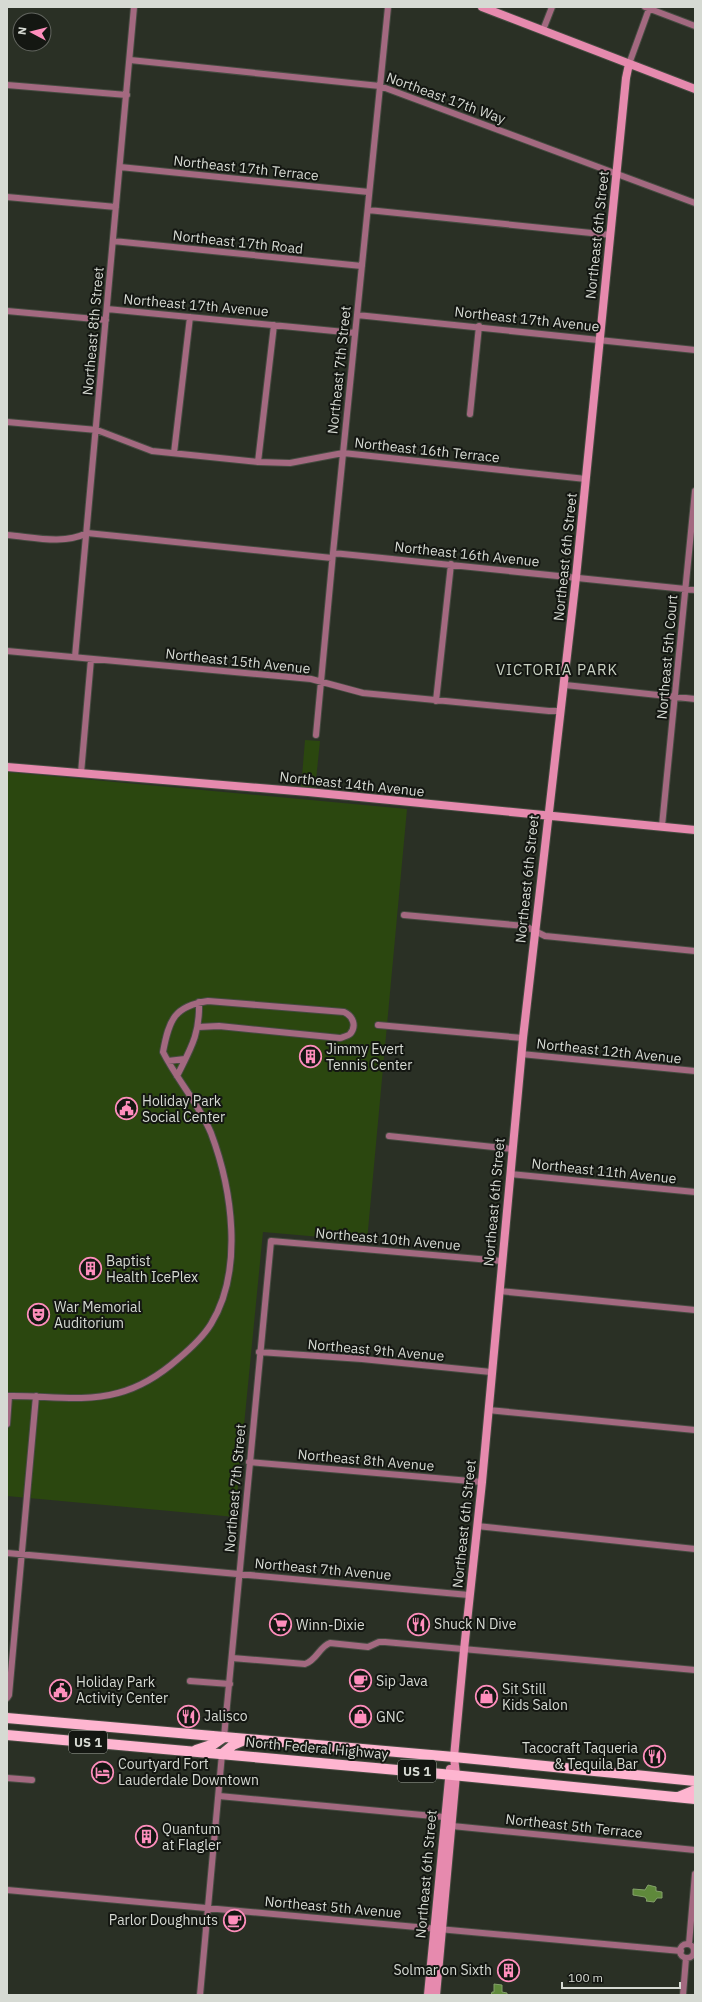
<svg xmlns="http://www.w3.org/2000/svg" width="702" height="2002" viewBox="0 0 702 2002" font-family="'IBM Plex Sans',sans-serif">
  <rect width="100%" height="100%" fill="#2a3025"/>
  <!-- green -->
  <path fill="#2b470f" d="M305,740L320,741L315,790L301,789Z
    M7,772L407,809L367,1241L263,1232L235,1517L7,1496Z"/>
  <!-- water -->
  <path fill="#5f893b" stroke="#83a169" d="M648,1885L656,1887V1891L662,1892V1898H657L654,1902L646,1901L647,1900L645,1897L633,1895V1889L645,1890Z
    M494,1984L502,1985V1992L507,1993V1995H491L492,1992H494Z"/>
  <g fill="none" stroke-linecap="round" stroke-linejoin="round">
    <defs>
      <path id="street" d="M645,7L695,26
        M543,30L552,7
        M130,60L380,86L695,203
        M629,64L649,9
        M7,85L127,95
        M120,167L369,192
        M7,197L116,207
        M368,210L611,235
        M113,241L362,266
        M107,309L355,333
        M7,311L106,320
        M357,315L695,350
        M470,414L479,326
        M7,422L97,430L152,451L258,462L290,463L343,453L586,479
        M174,453L190,317
        M258,462L274,325
        M7,535C33,537 63,545 87,533L332,558
        M333,553L695,590
        M7,651L311,679L363,693L549,711H561
        M75,657L134,7
        M565,685L695,699
        M436,701L451,564
        M316,735L333,553L388,7
        M81,773L91,659
        M662,826L695,491
        M404,915L525,926L545,936L695,951
        M378,1025L523,1038
        M521,1054L695,1071
        M168,1061L185,1059
        M177,1076C191,1048 200,1034 199,1002
        M389,1136L512,1149
        M510,1174L695,1192
        M499,1291L695,1310
        M259,1352L362,1359L491,1372
        M7,1396C45,1395 81,1403 118,1393C141,1387 161,1374 178,1359C190,1349 203,1337 211,1324C244,1270 232,1189 211,1133C199,1104 177,1080 163,1052C169,1020 174,1006 208,1001L344,1012C353,1016 357,1026 350,1034C348,1036 343,1037 340,1038L219,1026L198,1027
        M488,1410L695,1430
        M7,1424L9,1396
        M249,1462L482,1482
        M477,1526L695,1549
        M7,1553L469,1595
        M232,1658L305,1664C317,1660 319,1647 330,1643L368,1647L379,1642H385L695,1670
        M190,1681L230,1684
        M7,1698L9,1695L36,1396
        M224,1737L271,1241L502,1261
        M7,1778L32,1780
        M219,1796L444,1817
        M452,1826L695,1850
        M7,1890L681,1951
        M689,1944L695,1874
        M680 1951a7 7 0 1 1 14 0a7 7 0 1 1-14 0Z
        M200,1995L222,1754
        M683,1995L686,1958"/>
      <path id="secondary" d="M482,7L695,89
        M7,767L308,792L695,830
        M428,1995L450,1769
        M436,1995L456,1775L454,1757L464,1650L482,1482L523,1038L576,577L626,78L629,64"/>
      <path id="primary" d="M7,1718L454,1757L695,1781
        M7,1735L442,1774L695,1799
        M196,1750L214,1744L224,1737
        M222,1754L233,1745L247,1739
        M678,1797L695,1790"/>
    </defs>
    <!-- street casing -->
    <use href="#street" stroke="#464b41" stroke-width="8"/>
    <!-- secondary casing -->
    <use href="#secondary" stroke="#464b41" stroke-width="10"/>
    <!-- primary casing -->
    <use href="#primary" stroke="#464b41" stroke-width="12"/>
    <!-- street -->
    <use href="#street" stroke="#a36980" stroke-width="6"/>
    <!-- secondary -->
    <use href="#secondary" stroke="#e68aae" stroke-width="8"/>
    <!-- primary -->
    <use href="#primary" stroke="#feb5d0" stroke-width="10"/>
  </g>
  <!-- icons -->
  <defs>
    <symbol id="building-ring" viewBox="-11 -11 22 22"><circle r="9.5" fill="#141712" stroke="#fe8ebc" stroke-width="1.5"/><path d="M-4-6H4V6H1V3H-1V6H-4ZM-2.5-4.3h1.7v1.8h-1.7ZM.8-4.3h1.7v1.8H.8ZM-2.5-1h1.7V.8h-1.7ZM.8-1h1.7V.8H.8Z" fill="#fe8ebc"/></symbol>
    <symbol id="civic-ring" viewBox="-11 -11 22 22"><circle r="9.5" fill="#141712" stroke="#fe8ebc" stroke-width="1.5"/><path d="M-.6-6.5H3V-4.5H.6V-3L4-1V1h2V6H-6V1h2V-1L-.6-3ZM-1.2 2.5V6h2.4V2.5Z" fill="#fe8ebc"/></symbol>
    <symbol id="theatre-ring" viewBox="-11 -11 22 22"><circle r="9.5" fill="#141712" stroke="#fe8ebc" stroke-width="1.5"/><path d="M-5-5.5Q0-4 5-5.5V0Q5 5 0 6Q-5 5-5 0ZM-3.3-2.5H-1v1.5H-3.3ZM1-2.5H3.3v1.5H1ZM-2.8 1Q0 5.5 2.8 1Z" fill="#fe8ebc"/></symbol>
    <symbol id="restaurant-ring" viewBox="-11 -11 22 22"><circle r="9.5" fill="#141712" stroke="#fe8ebc" stroke-width="1.5"/><path d="M-5-6h1v4h1v-4h1v4h1v-4h1v5L-1.5 .5V6h-2V.5L-5-1ZM5-6V6H3V1.5H1.5Q1.5-4 5-6Z" fill="#fe8ebc"/></symbol>
    <symbol id="supermarket-ring" viewBox="-11 -11 22 22"><circle r="9.5" fill="#141712" stroke="#fe8ebc" stroke-width="1.5"/><path d="M-6-5.5h2.5l.6 2H6L4.5 2H-2.5L-4.4-4H-6ZM-1.5 3.2a1.3 1.3 0 1 0 .1 0ZM3 3.2a1.3 1.3 0 1 0 .1 0Z" fill="#fe8ebc"/></symbol>
    <symbol id="cafe-ring" viewBox="-11 -11 22 22"><circle r="9.5" fill="#141712" stroke="#fe8ebc" stroke-width="1.5"/><path d="M-5.5-4.5H6V0H3Q3 3.5 0 3.5H-2.5Q-5.5 3.5-5.5 0ZM3-3.2v2h1.7v-2ZM-6 4.5H4V6H-6Z" fill="#fe8ebc"/></symbol>
    <symbol id="shop-ring" viewBox="-11 -11 22 22"><circle r="9.5" fill="#141712" stroke="#fe8ebc" stroke-width="1.5"/><path d="M-5-2.5h2.3a2.7 3.5 0 0 1 5.4 0H5L5.5 6h-11ZM-1.5-2.5h3a1.5 2.3 0 0 0-3 0Z" fill="#fe8ebc"/></symbol>
    <symbol id="hotel-ring" viewBox="-11 -11 22 22"><circle r="9.5" fill="#141712" stroke="#fe8ebc" stroke-width="1.5"/><path d="M-6-4.5h1.5V1H6V5H4.5V3h-9V5H-6ZM-4 0a1.8 1.8 0 1 1 3.6 0ZM.5 0V-2.5h3Q6-2.5 6 0Z" fill="#fe8ebc"/></symbol>
  </defs>
  <g fill-rule="evenodd">
    <use href="#building-ring" x="298" y="1044" width="25" height="25"/>
    <use href="#civic-ring" x="114" y="1096" width="25" height="25"/>
    <use href="#building-ring" x="78" y="1256" width="25" height="25"/>
    <use href="#theatre-ring" x="26" y="1302" width="25" height="25"/>
    <use href="#restaurant-ring" x="406" y="1612" width="25" height="25"/>
    <use href="#supermarket-ring" x="268" y="1612" width="25" height="25"/>
    <use href="#cafe-ring" x="348" y="1668" width="25" height="25"/>
    <use href="#civic-ring" x="48" y="1678" width="25" height="25"/>
    <use href="#shop-ring" x="474" y="1684" width="25" height="25"/>
    <use href="#restaurant-ring" x="176" y="1704" width="25" height="25"/>
    <use href="#shop-ring" x="348" y="1704" width="25" height="25"/>
    <use href="#restaurant-ring" x="642" y="1744" width="25" height="25"/>
    <use href="#hotel-ring" x="90" y="1760" width="25" height="25"/>
    <use href="#building-ring" x="134" y="1824" width="25" height="25"/>
    <use href="#cafe-ring" x="222" y="1908" width="25" height="25"/>
    <use href="#building-ring" x="496" y="1958" width="25" height="25"/>
  </g>
  <g text-anchor="middle" dominant-baseline="central" stroke-width="4" stroke-linejoin="round" paint-order="stroke">
    <!-- shield labels -->
    <g fill="#141712" stroke="#9ca099" stroke-width="1">
      <rect x="69" y="1731" width="38" height="22" rx="3"/>
      <rect x="398" y="1760" width="38" height="22" rx="3"/>
    </g>
    <g font-size="13" font-weight="bold" fill="#d6dad3">
      <text x="88" y="1742">US 1</text>
      <text x="417" y="1771">US 1</text>
    </g>
    <!-- street labels -->
    <g font-size="14" fill="#d6dad3" stroke="#141712">
      <text transform="translate(446 98) rotate(20)">Northeast 17th Way</text>
      <text transform="translate(246 168) rotate(6)">Northeast 17th Terrace</text>
      <text transform="translate(597 235) rotate(-84)">Northeast 6th Street</text>
      <text transform="translate(238 242) rotate(6)">Northeast 17th Road</text>
      <text transform="translate(196 305) rotate(5)">Northeast 17th Avenue</text>
      <text transform="translate(527 319) rotate(6)">Northeast 17th Avenue</text>
      <text transform="translate(93 331) rotate(-85)">Northeast 8th Street</text>
      <text transform="translate(339 370) rotate(-84)">Northeast 7th Street</text>
      <text transform="translate(427 450) rotate(6)">Northeast 16th Terrace</text>
      <text transform="translate(467 554) rotate(6)">Northeast 16th Avenue</text>
      <text transform="translate(565 557) rotate(-84)">Northeast 6th Street</text>
      <text transform="translate(667 657) rotate(-85)">Northeast 5th Court</text>
      <text transform="translate(238 661) rotate(6)">Northeast 15th Avenue</text>
      <text transform="translate(352 784) rotate(6)">Northeast 14th Avenue</text>
      <text transform="translate(527 879) rotate(-84)">Northeast 6th Street</text>
      <text transform="translate(609 1051) rotate(6)">Northeast 12th Avenue</text>
      <text transform="translate(604 1171) rotate(6)">Northeast 11th Avenue</text>
      <text transform="translate(494 1202) rotate(-85)">Northeast 6th Street</text>
      <text transform="translate(388 1239) rotate(5)">Northeast 10th Avenue</text>
      <text transform="translate(376 1350) rotate(5)">Northeast 9th Avenue</text>
      <text transform="translate(366 1460) rotate(5)">Northeast 8th Avenue</text>
      <text transform="translate(235 1488) rotate(-85)">Northeast 7th Street</text>
      <text transform="translate(464 1524) rotate(-84)">Northeast 6th Street</text>
      <text transform="translate(323 1569) rotate(5)">Northeast 7th Avenue</text>
      <text transform="translate(317 1748) rotate(5)">North Federal Highway</text>
      <text transform="translate(574 1826) rotate(6)">Northeast 5th Terrace</text>
      <text transform="translate(426 1874) rotate(-85)">Northeast 6th Street</text>
      <text transform="translate(333 1907) rotate(5)">Northeast 5th Avenue</text>
    </g>
    <!-- poi labels -->
    <g font-size="14" fill="#d6dad3" stroke="#141712" text-anchor="start">
      <text x="326" y="1049">Jimmy Evert<tspan x="326" dy="16">Tennis Center</tspan></text>
      <text x="142" y="1101">Holiday Park<tspan x="142" dy="16">Social Center</tspan></text>
      <text x="106" y="1261">Baptist<tspan x="106" dy="16">Health IcePlex</tspan></text>
      <text x="54" y="1307">War Memorial<tspan x="54" dy="16">Auditorium</tspan></text>
      <text x="434" y="1624">Shuck N Dive</text>
      <text x="296" y="1625">Winn-Dixie</text>
      <text x="376" y="1681">Sip Java</text>
      <text x="76" y="1682">Holiday Park<tspan x="76" dy="16">Activity Center</tspan></text>
      <text x="502" y="1689">Sit Still<tspan x="502" dy="16">Kids Salon</tspan></text>
      <text x="204" y="1716">Jalisco</text>
      <text x="376" y="1717">GNC</text>
      <text x="638" y="1748" text-anchor="end">Tacocraft Taqueria<tspan x="638" dy="16">&amp; Tequila Bar</tspan></text>
      <text x="118" y="1764">Courtyard Fort<tspan x="118" dy="16">Lauderdale Downtown</tspan></text>
      <text x="162" y="1829">Quantum<tspan x="162" dy="16">at Flagler</tspan></text>
      <text x="218" y="1920" text-anchor="end">Parlor Doughnuts</text>
      <text x="492" y="1970" text-anchor="end">Solmar on Sixth</text>
    </g>
    <!-- neighbourhood labels -->
    <g font-size="15" letter-spacing="1" fill="#c9d1c3" stroke="#141712">
      <text x="557" y="669">VICTORIA PARK</text>
    </g>
  </g>
  <!-- border -->
  <rect width="702" height="2002" fill="none" stroke="#d6dad3" stroke-width="16"/>
  <!-- north arrow -->
  <g transform="translate(32 32) rotate(277)"><circle r="19" fill="#141712" stroke="#62655f"/>
  <path d="M0-3L7 15L0 10L-7 15Z" fill="#fe8ebc"/>
  <text y="-6" font-size="11" font-weight="bold" text-anchor="middle" fill="#d6dad3">N</text>
  </g>
  <!-- scale -->
  <path d="M562 1982v6h118v-6" fill="none" stroke="#d6dad3" stroke-width="2"/>
  <text x="568" y="1982" font-size="12" fill="#d6dad3" stroke="#141712" stroke-width="3" paint-order="stroke">100 m</text>
</svg>
